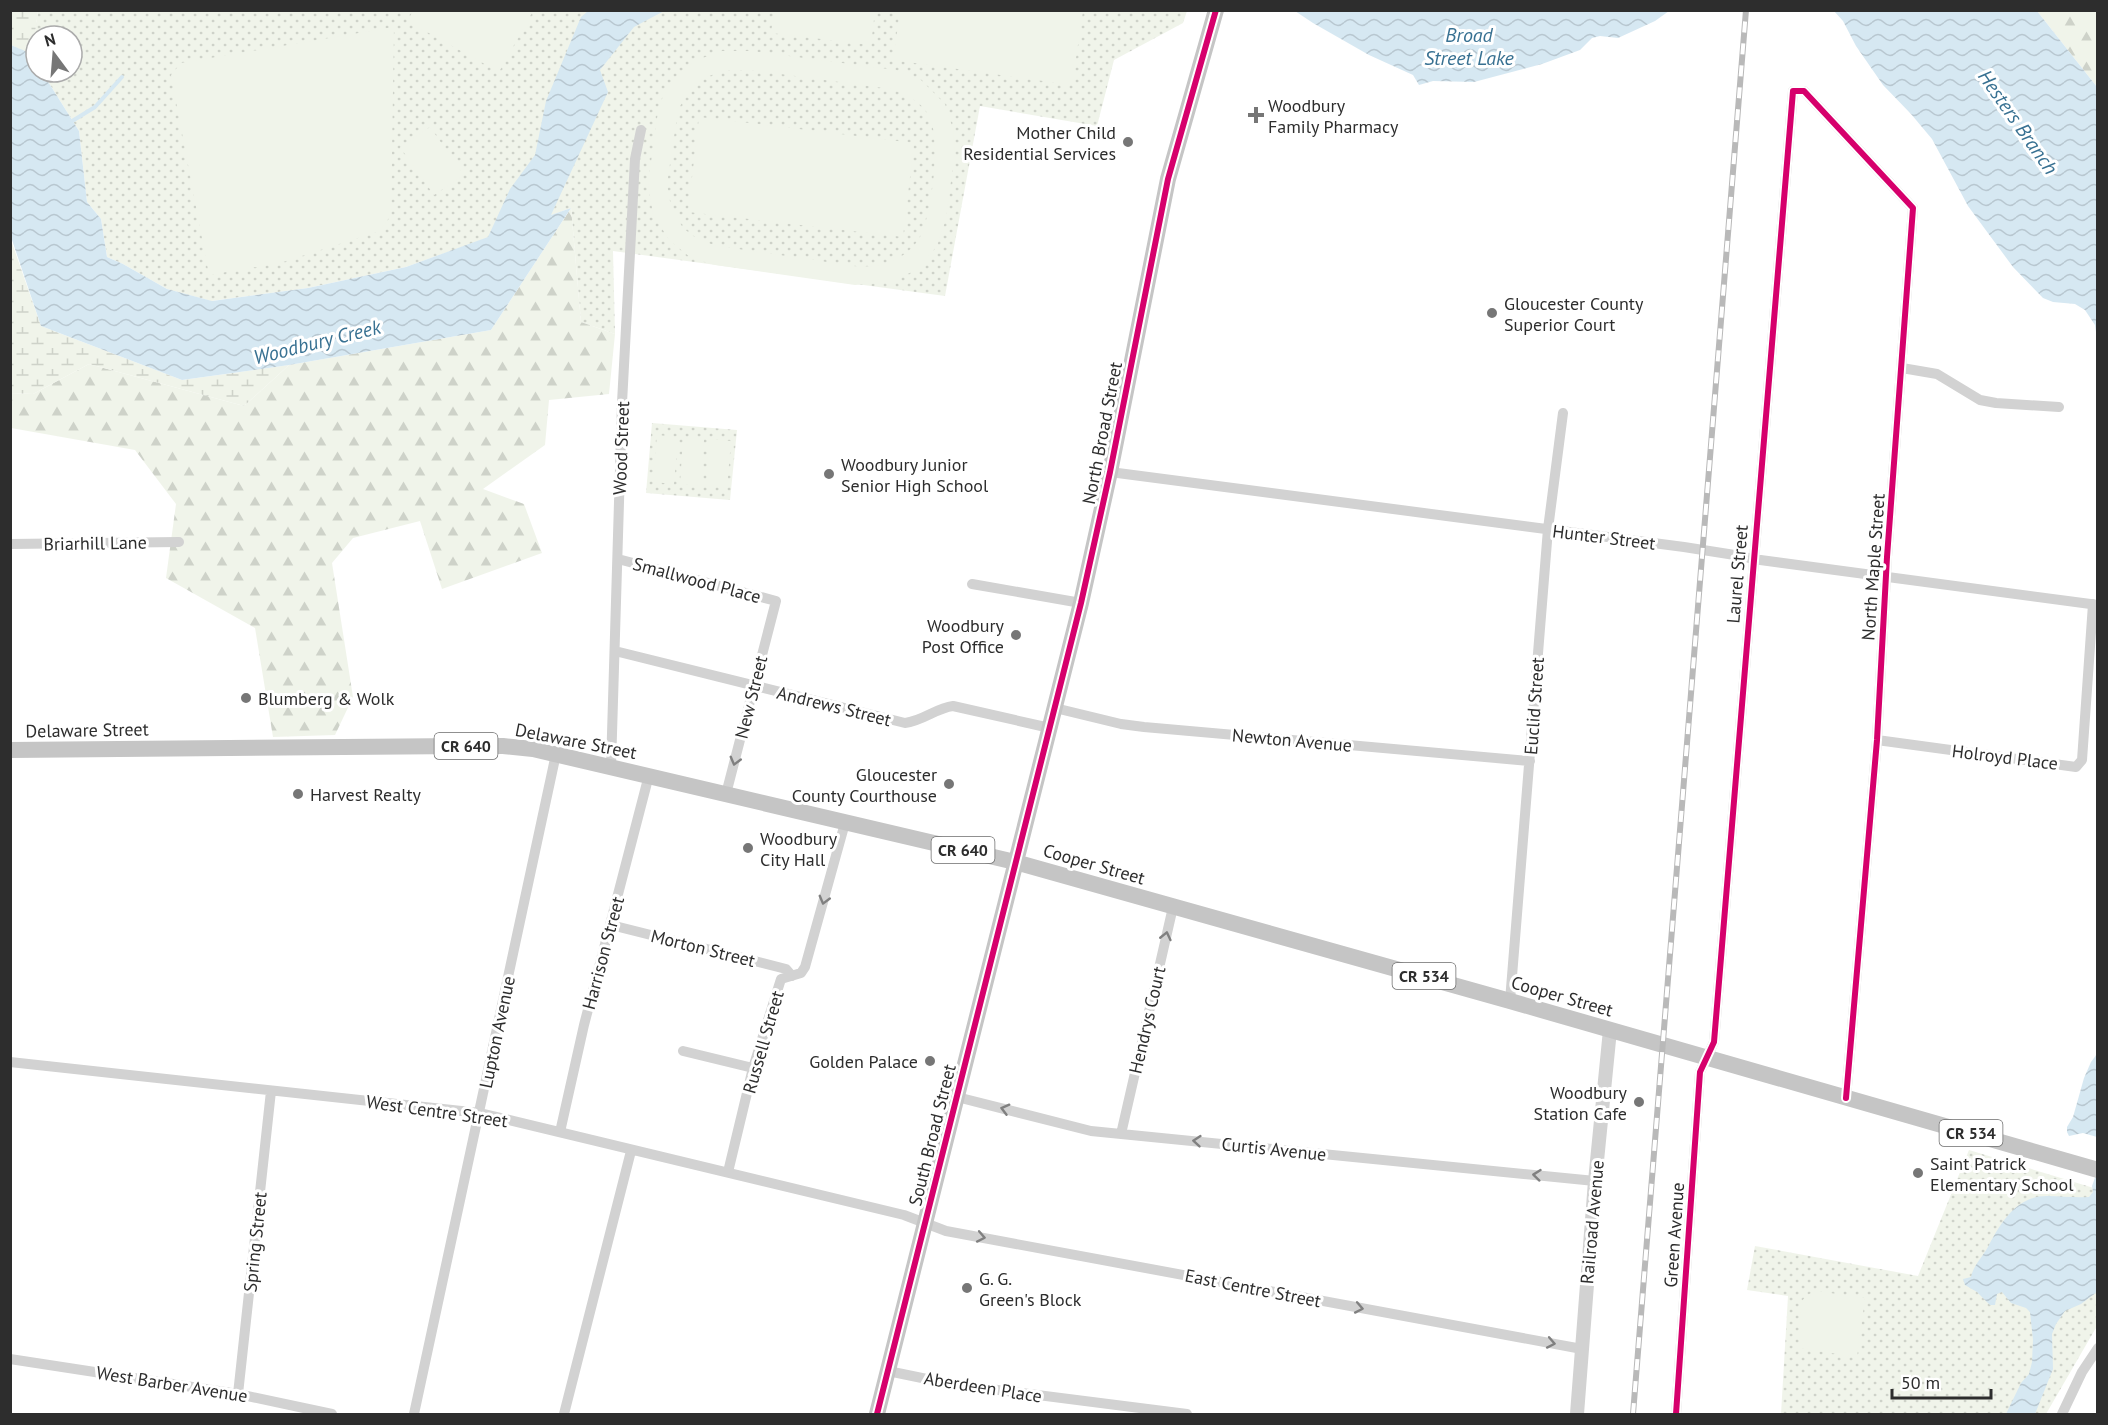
<svg xmlns="http://www.w3.org/2000/svg" width="2108" height="1425" viewBox="0 0 2108 1425" font-family="'PT Sans',sans-serif">
  <defs>
    <pattern id="green-dots" width="8" height="8" patternUnits="userSpaceOnUse" patternTransform="scale(1.5)"><rect width="8" height="8" fill="#f0f4ea"/><path d="M2 2h.1M6 6h.1" fill="none" stroke="#ced2c9" stroke-width="1.8" stroke-linecap="round"/></pattern>
    <pattern id="forest-firs" width="22" height="20" patternUnits="userSpaceOnUse" patternTransform="scale(1.5)"><rect width="22" height="20" fill="#f0f4ea"/><path d="M5 1l3.5 6h-7zM16 11l3.5 6h-7z" fill="#ced2c9"/></pattern>
    <pattern id="wetland-marsh" width="20" height="14" patternUnits="userSpaceOnUse" patternTransform="scale(1.5)"><rect width="20" height="14" fill="#f0f4ea"/><path d="M1 5h8M5 5V1M11 12h8M15 12V8" fill="none" stroke="#ced2c9"/></pattern>
    <pattern id="water-waves" width="16" height="10" patternUnits="userSpaceOnUse" patternTransform="scale(1.5)"><rect width="16" height="10" fill="#d6e8f2"/><path d="M0 5q4-4 8 0t8 0" fill="none" stroke="#b8c7d0"/></pattern>
  </defs>
  <rect width="100%" height="100%" fill="#fff"/>
  <!-- green -->
  <path fill="url(#green-dots)" d="M38,10L1187,11L1183,23L1114,60L1097,126L980,106L945,296L613,251L615,334L581,322L571,208L406,267L308,288L211,301L167,289L123,264L107,257L101,219L87,202L79,131L42,72H72V36H36V62L32,55Z
    M652,423L737,430L730,500L646,493Z
    M1969,1150L2097,1189V1326L2046,1414H1781L1788,1296L1747,1290L1755,1246L1918,1276Z"/>
  <!-- forest -->
  <path fill="url(#forest-firs)" d="M2037,11H2097V87Z
    M571,208L581,322L615,334L609,394L549,400L545,445L483,489L524,504L542,553L442,589L420,521L353,538L332,563L353,697L335,735L273,737L255,628L166,578L176,504L135,450L11,428L10,393L33,394L89,364L244,406L289,365L491,330Z"/>
  <!-- wetland -->
  <path fill="url(#wetland-marsh)" d="M11,11H38L32,55L11,45Z
    M10,237L41,326L182,380L289,365L244,406L89,364L33,394L11,393Z"/>
  <!-- pitch -->
  <path fill="#f0f4ea" fill-rule="evenodd" d="M413,11V10L533,11L499,72L407,21Z
    M774,11H875L871,45L771,33Z
    M900,11H1083L1072,85L893,60Z
    M394,27L391,215L380,231L280,263L209,275L171,75L181,63Z
    M722,51H751L896,70L921,80L945,104L953,129L955,151L946,219L937,246L918,269L891,282L855,285L715,265L691,258L669,240L653,214L648,184L659,104L674,78L694,61ZM725,70H750L891,89C905,94 920,101 928,114C942,136 932,211 921,235C915,248 900,259 887,263C863,271 834,263 809,259C779,255 749,251 719,246L700,241L683,228L671,207L667,184L678,110L689,90L704,78Z
    M699,117L914,143L903,237L688,212Z
    M430,127L464,175L434,195L400,147Z
    M657,435L678,437L674,484L653,482Z
    M683,438L704,439L701,486L680,484Z
    M709,439L731,441L727,488L706,486Z
    M1816,1291L1865,1298L1857,1357L1799,1348L1801,1302L1807,1295Z"/>
  <!-- water -->
  <path fill="url(#water-waves)" d="M588,11H664L634,27L600,70L608,92L551,215L571,208L491,330L289,365L182,380L41,326L11,237V45C26,52 36,52 36,72H42L79,131L87,202L101,219L107,257L123,264L167,289L212,301L308,288L406,267L488,237L510,189L535,155L546,101L581,17Z
    M1295,11V10L1669,11L1655,21L1618,38L1600,36L1592,38L1580,50L1542,64L1474,82L1433,81L1419,85L1413,75L1369,55L1313,23Z
    M1834,11H2037L2097,87V339L2095,325L2085,310L2075,304L2053,302L2043,298L2013,267L1968,206L1932,139L1911,114L1883,85L1856,46L1843,21Z
    M2097,1054V1137L2083,1133L2069,1136L2067,1132V1127L2073,1117L2084,1078L2091,1062Z
    M2097,1172V1292L2081,1304L2065,1311L2056,1324L2052,1334L2053,1369L2035,1414H2006L2021,1383L2029,1374L2032,1362L2033,1340L2030,1312L2026,1308L2011,1303L2002,1292L1997,1294L1995,1305H1990L1977,1292L1965,1285L1963,1279L1971,1277C1973,1266 1984,1255 1989,1245C2001,1222 2017,1196 2047,1196C2061,1196 2075,1198 2089,1197L2093,1192L2092,1186Z"/>
  <g fill="none" stroke-linecap="round" stroke-linejoin="round">
    <!-- stream -->
    <path stroke="#d6e8f2" stroke-width="4" d="M69,123L95,107L122,77"/>
    <!-- minor -->
    <path stroke="#d2d2d2" stroke-width="10" d="M1902,368L1937,374L1980,400L1996,403L2059,407
      M1110,472L1684,547L1741,556L1753,559L2098,605
      M10,544L179,542
      M618,559L776,601L726,794
      M972,584L1081,603
      M615,651L905,723C923,721 936,708 953,706L1050,728
      M1055,708L1121,724L1144,727L1530,761
      M1877,740L2076,767L2082,760L2093,604
      M611,767L622,403L635,159L641,130
      M611,925L786,969L792,976
      M1510,1001L1548,529L1563,413
      M683,1051L753,1068
      M10,1062L480,1113L904,1215L946,1231L1582,1349
      M957,1097L1091,1131L1595,1181
      M560,1132L584,1025L649,775
      M1121,1134L1173,907
      M728,1172L753,1068L781,979L801,973L805,967L845,823
      M10,1359L238,1394L332,1414
      M888,1371L951,1384L1187,1414
      M238,1394L271,1091
      M414,1414L556,754
      M564,1414L631,1151
      M1676,1414L1700,1072L1714,1042L1793,91H1804L1913,208L1887,557L1877,740L1846,1098
      M2062,1414L2082,1372L2098,1348"/>
    <!-- tertiary -->
    <path stroke="#d2d2d2" stroke-width="14" d="M1577,1414L1595,1181L1610,1030"/>
    <!-- primary -->
    <path stroke="#c5c5c5" stroke-width="16" d="M10,750L462,746H503L533,749L1015,862L1510,1001L2098,1170
      M877,1414L1081,603L1110,472L1168,179L1216,10"/>
    <defs>
      <path id="rail" d="M1633,1414L1746,10"/>
    </defs>
    <!-- rail casing -->
    <use href="#rail" stroke="#b9b9b9" stroke-width="6"/>
    <!-- rail -->
    <use href="#rail" stroke="#fff" stroke-width="4" stroke-dasharray="11" stroke-linecap="butt"/>
    <defs>
      <path id="cycleway" d="M877,1414L1081,603L1110,472L1168,179L1216,10
        M1676,1414L1700,1072L1714,1042L1793,91H1804L1913,208L1887,557L1877,740L1846,1098"/>
    </defs>
    <!-- cycleway casing -->
    <use href="#cycleway" stroke="#fff" stroke-width="10"/>
    <!-- cycleway -->
    <use href="#cycleway" stroke="#d6006c" stroke-width="6"/>
  </g>
  <!-- one-way arrows -->
  <defs><path id="oneway-chevron" d="M-2-3.5L2.5 0L-2 3.5" fill="none" stroke-width="1.6" stroke-linecap="round" stroke-linejoin="round" transform="scale(1.5)"/></defs>
  <g stroke="#808080">
    <use href="#oneway-chevron" transform="translate(735 761) rotate(105)"/>
    <use href="#oneway-chevron" transform="translate(824 900) rotate(105)"/>
    <use href="#oneway-chevron" transform="translate(1166 936) rotate(-77)"/>
    <use href="#oneway-chevron" transform="translate(1005 1109) rotate(-165)"/>
    <use href="#oneway-chevron" transform="translate(1197 1141) rotate(-175)"/>
    <use href="#oneway-chevron" transform="translate(1537 1175) rotate(-174)"/>
    <use href="#oneway-chevron" transform="translate(981 1237) rotate(11)"/>
    <use href="#oneway-chevron" transform="translate(1359 1308) rotate(11)"/>
    <use href="#oneway-chevron" transform="translate(1551 1343) rotate(11)"/>
  </g>
  <!-- markers -->
  <g fill="#767676" stroke="#fff" stroke-width="2">
    <path d="M1253 106h6v6h6v6h-6v6h-6v-6h-6v-6h6z"/>
    <circle cx="1128" cy="142" r="6"/>
    <circle cx="1492" cy="313" r="6"/>
    <circle cx="829" cy="474" r="6"/>
    <circle cx="1016" cy="635" r="6"/>
    <circle cx="246" cy="698" r="6"/>
    <circle cx="949" cy="784" r="6"/>
    <circle cx="298" cy="794" r="6"/>
    <circle cx="748" cy="848" r="6"/>
    <circle cx="930" cy="1061" r="6"/>
    <circle cx="1639" cy="1102" r="6"/>
    <circle cx="1918" cy="1173" r="6"/>
    <circle cx="967" cy="1288" r="6"/>
  </g>
  <g text-anchor="middle" dominant-baseline="central" stroke-width="6" stroke-linejoin="round" paint-order="stroke">
    <!-- shield labels -->
    <g fill="#fff" stroke="#6c6c6c" stroke-width="1.5">
      <rect x="434.5" y="733" width="63" height="26" rx="4.5"/>
      <rect x="931.5" y="837" width="63" height="26" rx="4.5"/>
      <rect x="1392.5" y="963" width="63" height="26" rx="4.5"/>
      <rect x="1939.5" y="1120" width="63" height="26" rx="4.5"/>
    </g>
    <g font-size="16" font-weight="bold" fill="#2d2d2d">
      <text x="466" y="746">CR 640</text>
      <text x="963" y="850">CR 640</text>
      <text x="1424" y="976">CR 534</text>
      <text x="1971" y="1133">CR 534</text>
    </g>
    <!-- poi labels -->
    <g font-size="18" fill="#2d2d2d" stroke="#fff" text-anchor="start">
      <text x="1268" y="105">Woodbury<tspan x="1268" dy="21">Family Pharmacy</tspan></text>
      <text x="1116" y="132" text-anchor="end">Mother Child<tspan x="1116" dy="21">Residential Services</tspan></text>
      <text x="1504" y="303">Gloucester County<tspan x="1504" dy="21">Superior Court</tspan></text>
      <text x="841" y="464">Woodbury Junior<tspan x="841" dy="21">Senior High School</tspan></text>
      <text x="1004" y="625" text-anchor="end">Woodbury<tspan x="1004" dy="21">Post Office</tspan></text>
      <text x="258" y="698">Blumberg &amp; Wolk</text>
      <text x="937" y="774" text-anchor="end">Gloucester<tspan x="937" dy="21">County Courthouse</tspan></text>
      <text x="310" y="794">Harvest Realty</text>
      <text x="760" y="838">Woodbury<tspan x="760" dy="21">City Hall</tspan></text>
      <text x="918" y="1061" text-anchor="end">Golden Palace</text>
      <text x="1627" y="1092" text-anchor="end">Woodbury<tspan x="1627" dy="21">Station Cafe</tspan></text>
      <text x="1930" y="1163">Saint Patrick<tspan x="1930" dy="21">Elementary School</tspan></text>
      <text x="979" y="1278">G. G.<tspan x="979" dy="21">Green's Block</tspan></text>
    </g>
    <!-- street labels -->
    <g font-size="18" fill="#2d2d2d" stroke="#fff">
      <text transform="translate(1102 433) rotate(-79)">North Broad Street</text>
      <text transform="translate(621 448) rotate(-88)">Wood Street</text>
      <text transform="translate(1604 537) rotate(7)">Hunter Street</text>
      <text transform="translate(95 543) rotate(-1)">Briarhill Lane</text>
      <text transform="translate(1873 567) rotate(-86)">North Maple Street</text>
      <text transform="translate(1737 574) rotate(-85)">Laurel Street</text>
      <text transform="translate(697 580) rotate(15)">Smallwood Place</text>
      <text transform="translate(751 697) rotate(-76)">New Street</text>
      <text transform="translate(834 706) rotate(14)">Andrews Street</text>
      <text transform="translate(1534 706) rotate(-86)">Euclid Street</text>
      <text transform="translate(87 730) rotate(-1)">Delaware Street</text>
      <text transform="translate(1292 740) rotate(5)">Newton Avenue</text>
      <text transform="translate(576 741) rotate(11)">Delaware Street</text>
      <text transform="translate(2005 757) rotate(7)">Holroyd Place</text>
      <text transform="translate(1094 864) rotate(16)">Cooper Street</text>
      <text transform="translate(703 948) rotate(14)">Morton Street</text>
      <text transform="translate(603 953) rotate(-75)">Harrison Street</text>
      <text transform="translate(1562 996) rotate(16)">Cooper Street</text>
      <text transform="translate(1147 1020) rotate(-77)">Hendrys Court</text>
      <text transform="translate(497 1032) rotate(-78)">Lupton Avenue</text>
      <text transform="translate(763 1042) rotate(-74)">Russell Street</text>
      <text transform="translate(437 1111) rotate(8)">West Centre Street</text>
      <text transform="translate(932 1135) rotate(-76)">South Broad Street</text>
      <text transform="translate(1274 1149) rotate(6)">Curtis Avenue</text>
      <text transform="translate(1592 1222) rotate(-85)">Railroad Avenue</text>
      <text transform="translate(1674 1235) rotate(-86)">Green Avenue</text>
      <text transform="translate(255 1242) rotate(-84)">Spring Street</text>
      <text transform="translate(1253 1288) rotate(11)">East Centre Street</text>
      <text transform="translate(172 1384) rotate(9)">West Barber Avenue</text>
      <text transform="translate(983 1387) rotate(9)">Aberdeen Place</text>
    </g>
    <!-- water labels -->
    <g font-size="20" font-style="italic" fill="#387192" stroke="#fff">
      <text x="1469" y="35">Broad<tspan x="1469" dy="23">Street Lake</tspan></text>
      <text transform="translate(2018 122) rotate(55)">Hesters Branch</text>
      <text transform="translate(317 342) rotate(-14)">Woodbury Creek</text>
    </g>
  </g>
  <!-- border -->
  <rect width="2108" height="1425" fill="none" stroke="#2d2d2d" stroke-width="24"/>
  <!-- north arrow -->
  <g transform="translate(54 54) rotate(344)"><circle r="28" fill="#ffffff" stroke="#ababab" stroke-width="1.5"/>
  <path d="M0-4.5L10 22L0 15L-10 22Z" fill="#767676"/>
  <text y="-9" font-size="16" font-weight="bold" text-anchor="middle" fill="#2d2d2d">N</text>
  </g>
  <!-- scale -->
  <path d="M1892 1389v9h99v-9" fill="none" stroke="#2d2d2d" stroke-width="3"/>
  <text x="1901" y="1389" font-size="18" fill="#2d2d2d" stroke="#ffffff" stroke-width="4.5" paint-order="stroke">50 m</text>
</svg>
